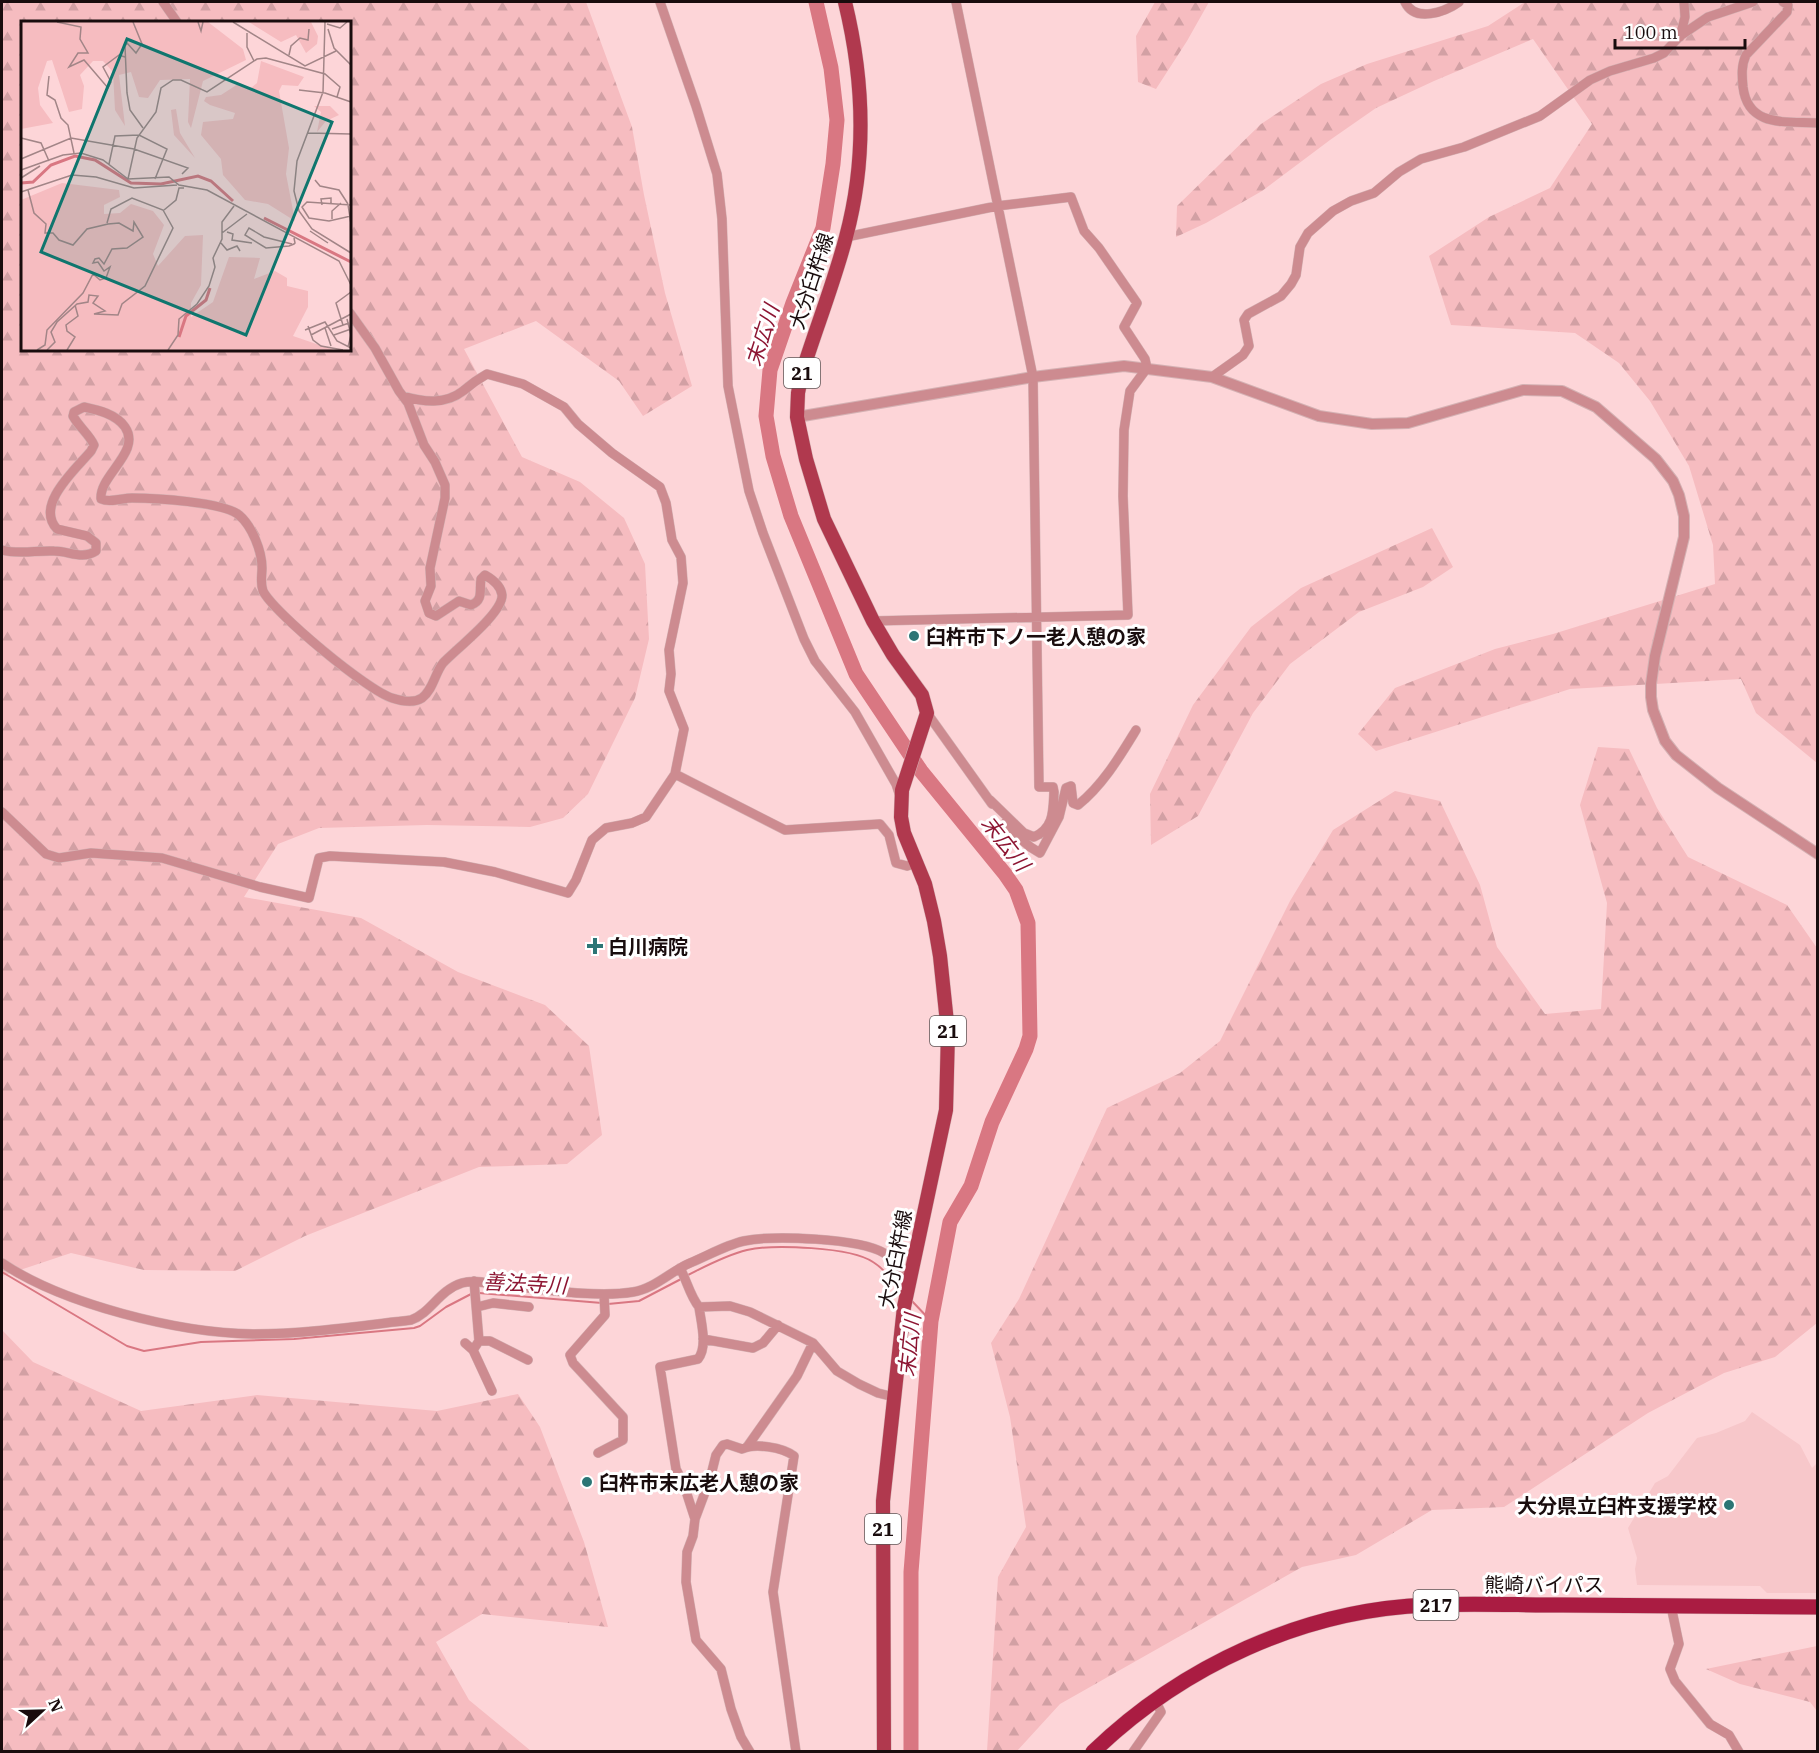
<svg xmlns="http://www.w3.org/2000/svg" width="1819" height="1753" viewBox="0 0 1819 1753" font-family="'IBM Plex Serif','Noto Sans JP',serif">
  <defs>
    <pattern id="forest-firs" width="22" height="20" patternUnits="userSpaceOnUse" patternTransform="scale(1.5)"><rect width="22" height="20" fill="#f6bcc0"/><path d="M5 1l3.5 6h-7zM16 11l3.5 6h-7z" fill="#d2a0a4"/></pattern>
  </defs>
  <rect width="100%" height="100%" fill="#fdd5d8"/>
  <!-- built -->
  <path fill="#f7c7ca" d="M1752,1412L1800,1445L1812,1468L1817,1463V1593H1767L1760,1586L1637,1585L1635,1569L1637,1558L1628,1528L1655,1483L1668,1476L1697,1438L1716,1433L1745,1421Z"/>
  <!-- forest -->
  <path fill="url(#forest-firs)" fill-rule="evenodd" d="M2,2H586L632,127L644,195L665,293L692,386L643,416L619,381L536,321L464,349L522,457L580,482L624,518L645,564L649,639L635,698L588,794L563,818L530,827L427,825L319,828L278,844L244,897L361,918L458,972L545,1005L589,1046L602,1135L567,1164L479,1167L305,1236L235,1271L144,1270L71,1253L2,1276ZM22,22H350V350H22Z
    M1155,2H1209L1187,41L1156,89L1138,82L1136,36Z
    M1525,2H1817V763L1756,713L1741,679L1570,689L1376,751L1358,734L1395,688L1495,649L1553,634L1715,584L1713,545L1689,466L1650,401L1619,363L1575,333L1451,325L1429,256L1489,217L1550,188L1592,124L1533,39L1434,81L1376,108L1330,140L1262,191L1206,223L1176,237L1177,206L1261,124L1321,84L1367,64L1488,26Z
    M1432,528L1453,567L1423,587L1359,612L1290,664L1253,713L1198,816L1151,845L1150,794L1193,705L1251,627L1301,588Z
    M1598,747L1629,749L1657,808L1688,857L1787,905L1817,948V1323L1775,1357L1724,1373L1648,1413L1504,1507L1432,1510L1356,1555L1302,1567L1060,1704L1017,1751H987L998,1577L1026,1527L1010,1417L991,1343L1019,1299L1107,1108L1180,1073L1220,1041L1290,901L1333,830L1395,791L1440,801L1480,885L1497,947L1545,1014L1601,1009L1607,903L1580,805Z
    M2,1330L33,1362L141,1411L257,1395L437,1411L518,1394L540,1427L584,1542L608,1627L482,1614L436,1642L469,1700L531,1751H2Z
    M1817,1646V1711L1810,1702L1740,1684L1706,1669Z"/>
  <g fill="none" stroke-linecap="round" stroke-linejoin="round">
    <!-- stream -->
    <path stroke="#d97782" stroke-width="2" d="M2,1272L127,1346L144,1351L201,1342L294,1339L414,1328L420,1326L446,1307L473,1293
      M688,1275C706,1266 726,1255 747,1250C773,1244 851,1247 873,1262C885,1269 892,1281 902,1291
      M479,1293L602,1303
      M910,1299L931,1321
      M608,1304L639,1301L683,1278"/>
    <!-- river -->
    <path stroke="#d97782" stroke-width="15" d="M816,2L831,68L837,120L833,164L823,228L793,303L770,370L766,416L773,456L791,516L856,674L921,771L1005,874L1016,890L1028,923L1030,1036L1026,1049L992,1122L971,1186L950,1222L931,1321L911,1572V1752"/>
    <defs>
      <path id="minor" d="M163,2L177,22
        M660,2L696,106L717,174L722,219L728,386L749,491L763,533L804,639L815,661L855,712L896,784L900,796
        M956,2L1033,377L1039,787H1053L1054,792C1053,811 1054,828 1034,837L1024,833L990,800
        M1405,2C1415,23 1445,12 1459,2
        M1783,2L1788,5L1787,12L1746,55C1741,66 1742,76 1743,87C1748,128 1786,121 1818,123
        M1680,37L1685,17L1684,2
        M846,237L997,206L1071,197L1084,231L1099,248L1137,303L1124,327L1145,359L1147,368L1130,391L1124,430L1123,496L1128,615L873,621
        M1212,377L1243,355L1249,346L1244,320L1248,314L1281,296L1291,284L1296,275L1300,247L1308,233L1333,211L1351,201L1374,193L1399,172L1421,159L1464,147L1540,116L1590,80L1610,71L1654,58L1664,53L1680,36L1708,17L1753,2
        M2,550C19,555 37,550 54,551C69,551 82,560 96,551V543L87,536L57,529C34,505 77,468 91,451L94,445C89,434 79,427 73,416L74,412L84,407C98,410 116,414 125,427C142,452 99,475 101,499C110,503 122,498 132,498C154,498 224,502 239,515C252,526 262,551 262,568C262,576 260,583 263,591C274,613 368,691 392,698C401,701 413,704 422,698C433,690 435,673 443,663C455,650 503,613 502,595C501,586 492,579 485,575L481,579C479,590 484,600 471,605L459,601L436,616L429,613L425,601L431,586L430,568L445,498V485L435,462L424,445L408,403L399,391L375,348L350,313
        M927,713L992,804
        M675,774L785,830L880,824L889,835L896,863L907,866L916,863
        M2,812L46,854L59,858L91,853L162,858L260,887L309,898L319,858L330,856L444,862L495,872L568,893L576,880L592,840L606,828L632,823L646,817L675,774L684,729L669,691L671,674L669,650L683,583L681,557L672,540L666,503L660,487L612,453L578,424L564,407L523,384L487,374C478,379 471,384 463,391C445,405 423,402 403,396
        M1006,822C1016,835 1025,845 1040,853L1059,817L1066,788L1071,786L1073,803L1078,805C1103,785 1120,756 1136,730
        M2,1263C63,1304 178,1333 253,1334C305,1334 359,1326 411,1320C431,1313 439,1290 462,1283C475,1279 489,1284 502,1285C541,1289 596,1298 633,1292C654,1289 671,1271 690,1263C707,1256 726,1245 744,1241C773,1235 859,1238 884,1253C894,1259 902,1269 910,1278
        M680,1268C687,1281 690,1296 699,1307L730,1306L750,1312L813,1343L837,1371L859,1384L878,1393L894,1397
        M477,1307L493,1303L529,1307
        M703,1339L753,1348L763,1343L778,1325
        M479,1341H490L528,1360
        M465,1343L473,1350L492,1391
        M473,1350L479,1341L474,1281
        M747,1447L797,1376L813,1343
        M598,1453L623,1440V1417L573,1363L570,1355L605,1315L604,1294
        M695,1519L684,1485L676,1469L660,1367L698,1359C708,1347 701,1322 699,1307
        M1671,1606L1679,1644L1670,1669L1675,1681L1710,1724L1729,1735L1739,1752
        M750,1752L741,1737L731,1709L721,1669L696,1640L686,1582L687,1552L693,1536L695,1519L710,1479L716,1455L723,1445L727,1444L742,1449C755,1443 782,1447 794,1456L773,1592L796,1752
        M1133,1752L1161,1712L1155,1700"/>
      <path id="tertiary" d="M797,417L1033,377L1124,366L1212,377L1319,416L1372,424L1408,423L1523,390L1562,391L1596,407L1656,459L1673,481L1679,495L1684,516V537L1655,656L1651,684V697L1653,710L1665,741L1676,755L1718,788L1818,854"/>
      <path id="primary" d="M845,2C864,80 867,159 846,237C834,283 816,328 802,373L798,393L797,417L806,459L824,519L873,621L893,655L922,695L927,713L902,790L901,817L904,833L925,884L934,921L940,956L948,1032L946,1110L904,1307L883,1501L884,1752"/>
      <path id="trunk" d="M1093,1752C1182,1666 1303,1610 1427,1605C1472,1603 1518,1605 1563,1605C1648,1606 1733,1606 1818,1607"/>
    </defs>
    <!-- minor casing -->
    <use href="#minor" stroke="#d4b1b3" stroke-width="10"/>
    <!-- tertiary casing -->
    <use href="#tertiary" stroke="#d4b1b3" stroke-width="12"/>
    <!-- primary casing -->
    <use href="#primary" stroke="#d4b1b3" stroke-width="15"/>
    <!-- trunk casing -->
    <use href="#trunk" stroke="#d4b1b3" stroke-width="16"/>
    <!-- minor -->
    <use href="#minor" stroke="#cd8b90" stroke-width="9"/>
    <!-- tertiary -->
    <use href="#tertiary" stroke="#cd8b90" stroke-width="10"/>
    <!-- primary -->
    <use href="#primary" stroke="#b0394e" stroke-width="14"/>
    <!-- trunk -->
    <use href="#trunk" stroke="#aa1c42" stroke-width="15"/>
  </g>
  <!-- markers -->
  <g fill="#2c7575" stroke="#fff" stroke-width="2">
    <circle cx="914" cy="636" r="6"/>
    <path d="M592 937h6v6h6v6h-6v6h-6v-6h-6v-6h6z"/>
    <circle cx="587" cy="1482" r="6"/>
    <circle cx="1729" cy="1505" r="6"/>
  </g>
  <g text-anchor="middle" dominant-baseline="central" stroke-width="6" stroke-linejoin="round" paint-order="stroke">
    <!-- shield labels -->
    <g fill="#fff" stroke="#5e5556" stroke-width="1.5">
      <rect x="784" y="358" width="36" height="30" rx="4.5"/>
      <rect x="930" y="1016" width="36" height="30" rx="4.5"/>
      <rect x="865" y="1514" width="36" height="30" rx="4.5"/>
      <rect x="1413.5" y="1590" width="45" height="30" rx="4.5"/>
    </g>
    <g font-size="18" font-weight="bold" fill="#190c0d">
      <text x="802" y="373">21</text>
      <text x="948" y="1031">21</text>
      <text x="883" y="1529">21</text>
      <text x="1436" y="1605">217</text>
    </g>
    <!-- street labels -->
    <g font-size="20" fill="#190c0d" stroke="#fff">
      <text transform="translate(811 281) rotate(-72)">大分臼杵線</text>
      <text transform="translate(895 1259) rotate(-79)">大分臼杵線</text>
      <text x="1544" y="1584">熊崎バイパス</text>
    </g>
    <!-- poi labels -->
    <g font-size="20" font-weight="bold" fill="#190c0d" stroke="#fff" text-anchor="start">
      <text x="926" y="636">臼杵市下ノ一老人憩の家</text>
      <text x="608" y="946">白川病院</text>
      <text x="599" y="1482">臼杵市末広老人憩の家</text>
      <text x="1717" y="1505" text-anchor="end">大分県立臼杵支援学校</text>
    </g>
    <!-- water labels -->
    <g font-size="21" font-style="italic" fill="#8d1633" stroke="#fff">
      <text transform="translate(762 335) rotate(-72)">末広川</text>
      <text transform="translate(1006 843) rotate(52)">末広川</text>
      <text transform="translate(525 1283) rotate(3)">善法寺川</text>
      <text transform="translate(909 1345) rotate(-84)">末広川</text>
    </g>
  </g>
  <!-- overview -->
  <g transform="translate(21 21)">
    <rect width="330" height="330" fill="#fdd5d8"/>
    <path d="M0,1H187L222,28L225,39L182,60L170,107L167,101L169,58L139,59L127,77L118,76L110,51L98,54L104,105L94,89L92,51L82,40H72L59,54L63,65L61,88L48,91L31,39L26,40L17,67L19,84L32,102L0,108ZM228,1H290L297,15L296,23L285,32L275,14L260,21ZM240,40L283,56L277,65L261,64L258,70L268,127L265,153L274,200L247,183L224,179L202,154L200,138L180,114L182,101L212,98L214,92L189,84L183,80L185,76L200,74L217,63L230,67L236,62ZM293,85H309L318,94L305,100L296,111L300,91ZM155,88L159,112L174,137L153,114L150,89ZM41,162L98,169L99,176L83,184V193L99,192L110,183L132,190L143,204L132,233L137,245L164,215L182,214L180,264L170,282V296L192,281L208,236L239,237L233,258L254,250L266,257V265L287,270V286L272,315L313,329H0V179Z" fill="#f6bcc0"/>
    <path fill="none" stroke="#d97782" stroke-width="3" d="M0,162L12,161L30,144L54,135L74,139L110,162L140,163L177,155L190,160L212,180M243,197L330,241M158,316L165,295L185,279L189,267"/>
    <path fill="none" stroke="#a28587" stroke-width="1.5" d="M36,1L60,6L59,18L67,32H57L48,46L63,39L87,67L90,61L82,46L98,34L104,36M112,1L121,23L115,32L106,22L104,25L106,72L109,89L122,107M177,1L180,10L182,1M212,1L284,45L315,30M304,1L302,71L276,140L273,170L278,190L291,208L330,232M306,3L319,7L326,1M307,8L313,27L330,44M226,12V26L233,40M268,34L270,25L279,17L287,19L288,8M28,55L26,74L34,79L40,97L47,104L53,132M278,69L304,72L330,81M287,112L330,113M0,117L20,122L28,140M0,138L50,117L113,128L167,147L161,153M88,143L94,115L118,114L146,128L134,158M0,149L42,134L60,132L82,139L107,158L148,156L158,164L186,169L318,240L330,264M0,157L19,145M107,158L116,117L135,91L140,67L152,59H160L186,71L236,38L245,37L304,53L319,66L316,76M294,159L299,165L318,169L327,183M7,169L13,192L25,203L24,212H32L38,219L52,224L66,208L87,203L98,202L112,210L113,201L122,216L106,227L91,228L83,243L78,237L74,238L72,242L77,241L83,250L89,246L85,257L79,259L72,253L62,272L26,309L24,324L16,329M0,171L51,154L75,156L113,167L156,164M301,184L300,178L310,177V182M327,184L330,203M330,184L286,181L281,186L288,197L308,200L330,195M143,189L155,179L158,167H163M311,198V190L320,182M289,210L307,222M206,211L212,213L211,219L231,222M201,212L226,193M200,222L206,229L216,225L219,230M271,223L243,216L228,207L224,214L245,227L268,225L273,223L274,222L273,217M326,298L330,314L327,326M322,304L315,282L330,271M287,305L292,319L300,325L322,329M304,307L310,325M311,308L328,302M284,309L304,301L316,320L330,327M290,314L330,293M313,314L330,308M26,329L34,321L30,311L36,301L56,283L67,281L68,274L77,275L72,282L84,290L73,293L97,294L101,283L124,265L152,207L142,189L111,177L90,188L86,202M46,329L54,316L46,310L45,304L57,295L54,284M147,329L157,314L158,298L176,283L188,265L194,246L192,237L201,218V201L213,185"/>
    <path fill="#0f766e" fill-opacity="0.15" stroke="#0f766e" stroke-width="3" d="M106,18L311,101L225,314L20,231Z"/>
    <rect width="330" height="330" fill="none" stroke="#190c0d" stroke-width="3"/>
  </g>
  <!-- border -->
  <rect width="1819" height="1753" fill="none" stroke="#190c0d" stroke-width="6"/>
  <!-- north arrow -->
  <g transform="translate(42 1711) rotate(68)" stroke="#ffffff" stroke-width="4.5" paint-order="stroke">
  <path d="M0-4.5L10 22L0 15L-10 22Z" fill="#190c0d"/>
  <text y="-9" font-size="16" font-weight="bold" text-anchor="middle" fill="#190c0d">N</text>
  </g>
  <!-- scale -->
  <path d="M1615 39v9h130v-9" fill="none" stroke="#190c0d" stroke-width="3"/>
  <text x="1624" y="39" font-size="18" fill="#190c0d" stroke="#ffffff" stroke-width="4.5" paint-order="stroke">100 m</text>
</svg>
